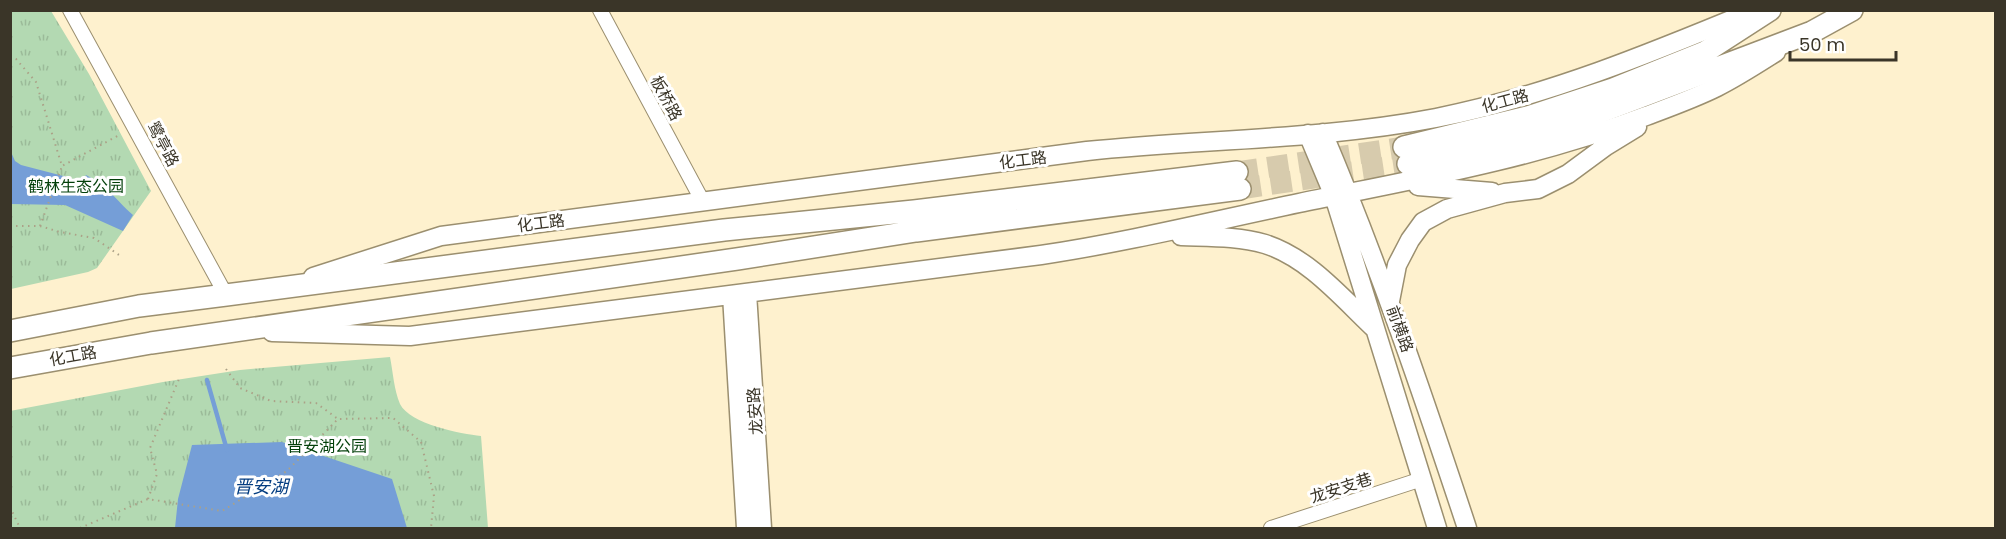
<svg xmlns="http://www.w3.org/2000/svg" width="2006" height="539" viewBox="0 0 2006 539" font-family="Poppins,'Noto Sans SC',sans-serif">
  <defs>
    <pattern id="park-tufts" width="24" height="20" patternUnits="userSpaceOnUse" patternTransform="scale(1.5)"><rect width="24" height="20" fill="#b3d9b2"/><path d="M3 7l-1-3M5 7V3M7 7l1-3M15 17l-1-3M17 17v-4M19 17l1-3" fill="none" stroke="#9bbb99"/></pattern>
  </defs>
  <rect width="100%" height="100%" fill="#fef1ce"/>
  <!-- park -->
  <path fill="url(#park-tufts)" d="M10,11H51L89,74L151,191L97,268L88,272L11,289Z
    M390,357C393,372 394,390 400,404C410,424 461,434 481,436L488,528H11L10,411L163,382L240,370Z"/>
  <!-- water -->
  <path fill="#759ed7" d="M11,152L15,161L21,165L71,178L70,182L80,186L86,175C109,187 115,199 133,215L123,231L65,205L11,204Z
    M282,442L392,479L407,528H175L178,499L192,445Z"/>
  <g fill="none" stroke-linecap="round" stroke-linejoin="round">
    <!-- stream -->
    <path stroke="#759ed7" stroke-width="4.5" d="M207,380L227,450"/>
    <!-- highway-tunnel -->
    <path stroke="#d7cbad" stroke-width="21" stroke-dasharray="21 10" stroke-linecap="butt" d="M1237,172L1404,147
      M1240,189L1408,164"/>
    <defs>
      <path id="minor" d="M70,10L226,295
        M600,10L703,202
        M1271,528L1422,479"/>
      <path id="major" d="M1323,133C1378,263 1423,395 1467,528
        M1308,134L1334,196L1437,528
        M1418,186L1492,192
        M1181,236C1209,237 1238,236 1265,244C1309,258 1342,298 1375,329
        M313,277L441,236L1087,151C1203,139 1321,140 1436,118C1547,96 1651,53 1755,10
        M747,293L762,528
        M732,295L746,528
        M1390,301L1397,265L1410,240L1423,222L1447,209L1505,193L1538,189L1568,174L1606,146L1637,127
        M272,332L410,336L1041,255C1128,242 1213,221 1299,203C1417,179 1532,159 1646,116C1670,107 1695,98 1717,87C1737,77 1757,64 1776,52"/>
      <path id="highway" d="M1404,147L1531,116L1613,89L1705,52L1770,10
        M1408,164L1495,145L1577,121L1812,32L1852,10
        M10,331L139,306L226,295L724,230L914,211L1237,172
        M10,368L151,343L737,259L916,231L1240,189"/>
    </defs>
    <!-- minor casing -->
    <use href="#minor" stroke="#9b8f6f" stroke-width="16"/>
    <!-- major casing -->
    <use href="#major" stroke="#9b8f6f" stroke-width="21"/>
    <!-- highway casing -->
    <use href="#highway" stroke="#9b8f6f" stroke-width="24"/>
    <!-- path -->
    <path stroke="#aba187" stroke-width="2" stroke-dasharray="1.5 4.5" stroke-linecap="butt" d="M10,57L16,59L36,82L62,166L121,134
      M10,226H40L60,232L94,238L122,257
      M40,226L62,166
      M226,369L240,388L271,401L316,403L338,419
      M148,499L157,474L150,448L179,379
      M10,507L20,528
      M80,528L148,499L222,511L287,471L338,419L393,418L421,442L434,496L431,528"/>
    <!-- minor -->
    <use href="#minor" stroke="#fff" stroke-width="14"/>
    <!-- major -->
    <use href="#major" stroke="#fff" stroke-width="18"/>
    <!-- highway -->
    <use href="#highway" stroke="#fff" stroke-width="21"/>
  </g>
  <g text-anchor="middle" dominant-baseline="central" stroke-width="6" stroke-linejoin="round" paint-order="stroke">
    <!-- street labels -->
    <g font-size="16" fill="#3a3528" stroke="#fff">
      <text transform="translate(666 98) rotate(62)">板桥路</text>
      <text transform="translate(1505 101) rotate(-15)">化工路</text>
      <text transform="translate(163 144) rotate(62)">鹭亭路</text>
      <text transform="translate(1023 160) rotate(-7)">化工路</text>
      <text transform="translate(541 223) rotate(-7)">化工路</text>
      <text transform="translate(1400 329) rotate(70)">前横路</text>
      <text transform="translate(73 356) rotate(-10)">化工路</text>
      <text transform="translate(755 411) rotate(-94)">龙安路</text>
      <text transform="translate(1341 488) rotate(-18)">龙安支巷</text>
    </g>
    <!-- park labels -->
    <g font-size="16" fill="#023f09" stroke="#fff">
      <text x="76" y="186">鹤林生态公园</text>
      <text x="327" y="446">晋安湖公园</text>
    </g>
    <!-- water labels -->
    <g font-size="18" font-style="italic" fill="#043d81" stroke="#fff">
      <text x="261" y="486">晋安湖</text>
    </g>
  </g>
  <!-- border -->
  <rect width="2006" height="539" fill="none" stroke="#3a3528" stroke-width="24"/>
  <!-- scale -->
  <path d="M1790 51v9h106v-9" fill="none" stroke="#3a3528" stroke-width="3"/>
  <text x="1799" y="51" font-size="18" fill="#3a3528" stroke="#ffffff" stroke-width="4.5" paint-order="stroke">50 m</text>
</svg>
